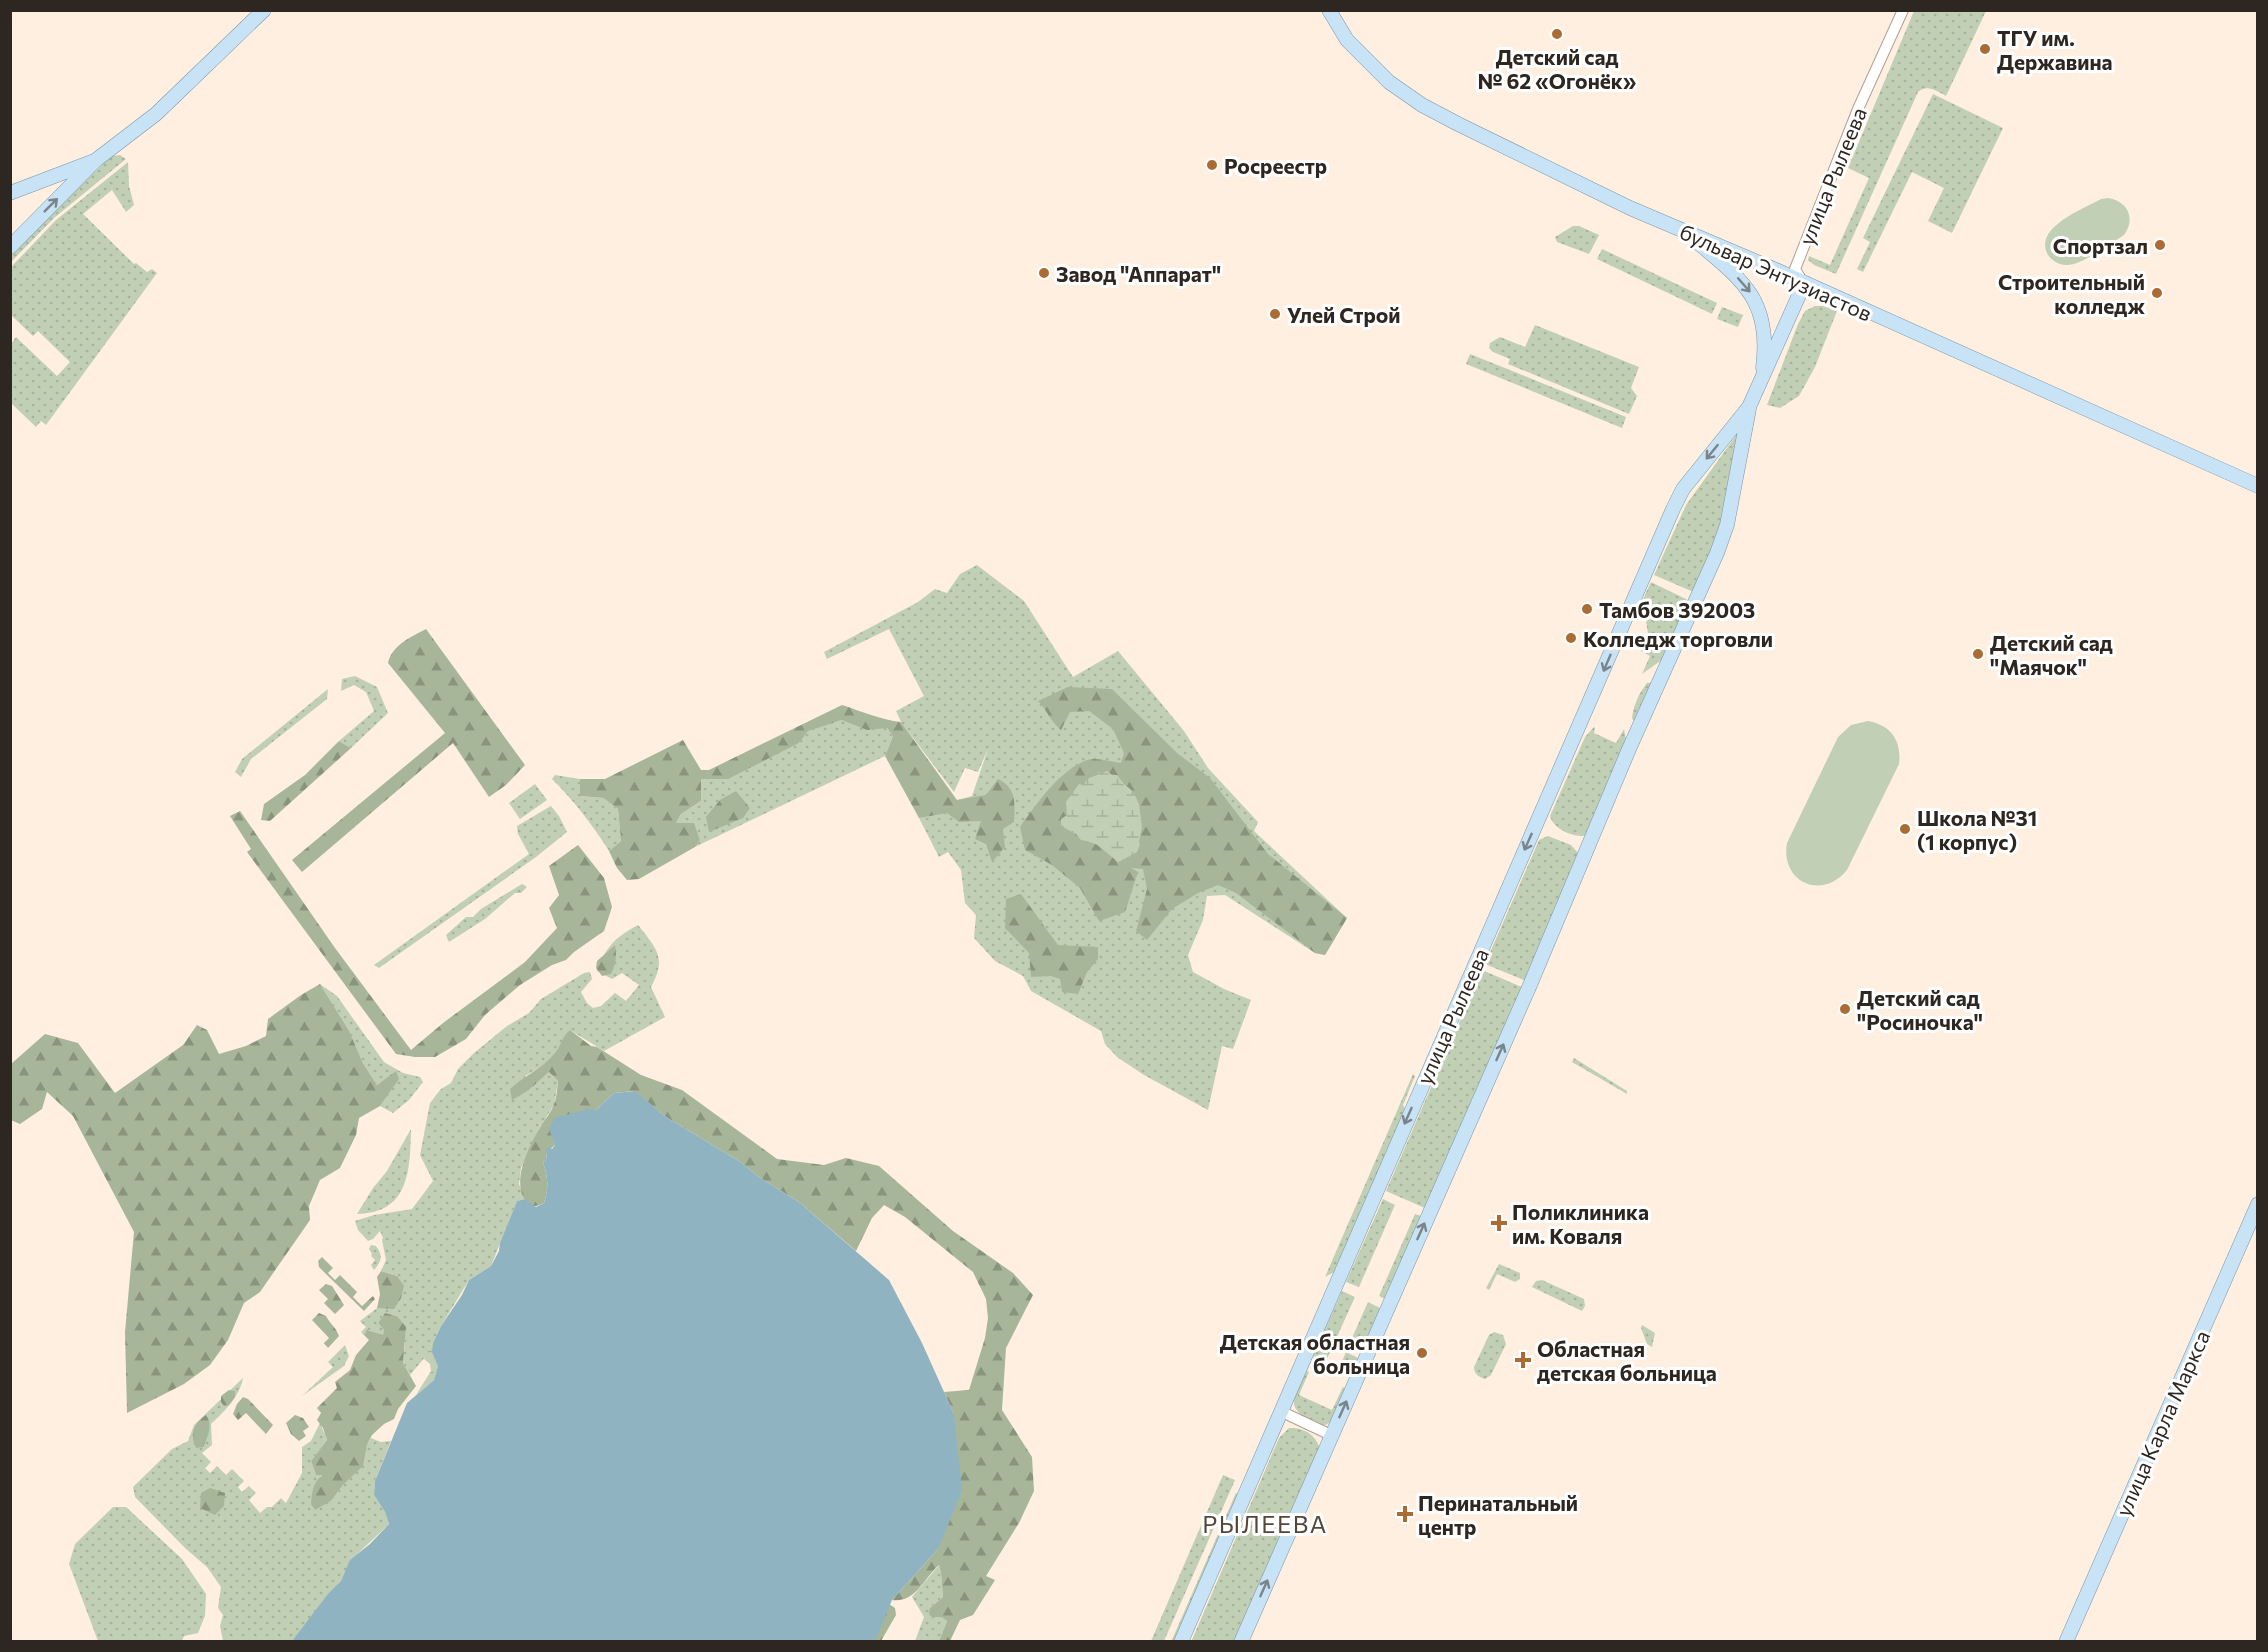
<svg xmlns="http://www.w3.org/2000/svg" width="2268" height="1652" viewBox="0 0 2268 1652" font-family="Commissioner,sans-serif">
  <defs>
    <pattern id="grass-dots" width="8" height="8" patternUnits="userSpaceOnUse" patternTransform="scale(1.5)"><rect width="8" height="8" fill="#c1d0b5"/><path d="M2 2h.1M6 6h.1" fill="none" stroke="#a6b39b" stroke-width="1.8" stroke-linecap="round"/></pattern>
    <pattern id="forest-firs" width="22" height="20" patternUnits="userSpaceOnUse" patternTransform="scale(1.5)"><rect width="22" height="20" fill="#a7b699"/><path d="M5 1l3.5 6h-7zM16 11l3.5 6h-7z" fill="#88947c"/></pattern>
    <pattern id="wetland-marsh" width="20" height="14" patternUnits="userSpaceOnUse" patternTransform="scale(1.5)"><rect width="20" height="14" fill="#c1d0b5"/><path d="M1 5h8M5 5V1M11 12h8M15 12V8" fill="none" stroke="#a6b39b"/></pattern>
  </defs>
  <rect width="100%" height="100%" fill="#ffefe1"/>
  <!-- grass -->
  <path fill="url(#grass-dots)" d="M1914,11H1986L1946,96C1936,91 1928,84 1918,92L1836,274L1814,265L1808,260L1809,256L1830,265L1869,178L1848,168Z
    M1933,94L2003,128L1952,233L1928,221L1944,188L1912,172L1863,272L1857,269L1870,242L1863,238Z
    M120,155L126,159L54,218L11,262V254L49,214L112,156Z
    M128,162L129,186L134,205L126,212L112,190L83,214L134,264L136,263L147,272L152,269L157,273L46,425L41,421L36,427L11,403V344L16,337L57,376L70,362L38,331L33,336L11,315V267L56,220Z
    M1573,226H1579L1599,235L1589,254L1557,242L1555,237Z
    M1602,249L1717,303L1712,314L1597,259Z
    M1815,306H1823L1837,311L1815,367L1799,396L1780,408L1767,405L1798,324L1805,311Z
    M1722,307L1743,315L1738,327L1717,319Z
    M1535,325L1639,367L1631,388L1637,396L1629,414L1508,364L1510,359L1493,352L1489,348L1490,343L1500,337L1525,347Z
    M1470,354L1626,417L1622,428L1466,364Z
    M1745,423L1722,528L1696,593L1654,575L1686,505Z
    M977,565L1024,601L1073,677L1118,651L1184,731L1208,768L1258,822L1254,831L1347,918L1325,955L1315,953L1225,895L1207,896L1203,920L1188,955L1193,972L1224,989L1251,1000L1233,1049L1222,1046L1208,1110L1144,1075L1117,1057L1105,1044L1101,1031L1031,991L1023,976L995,961L974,938L976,915L965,903L961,870L948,852L939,857L919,818L957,800L972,796L988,749L978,772L965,768L954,792L901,722L896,711L924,696L889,629L827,659L824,652L918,602L935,589L947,593L960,574Z
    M1651,582L1692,602L1663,659L1642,674L1650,656L1641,651L1648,634L1643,599Z
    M355,676L377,687L388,713L351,748L339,741L374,711L366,692L354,685L341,691L342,679Z
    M1654,682L1637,723L1632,719C1633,706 1639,693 1647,683Z
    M328,689L327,699L251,759L241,777L235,772L242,759Z
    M842,720L887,728L893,736L885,756L695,847L700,841L676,823L681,814L701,801V779L799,743L808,730Z
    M1594,727L1595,728L1594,733L1616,743L1624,729L1627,745L1588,835C1575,839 1553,829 1550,816L1585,737Z
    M555,775L580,779V796L603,798L618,809L621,841L609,851C592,824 574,801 552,779Z
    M535,784L547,800L520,819L509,803Z
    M551,806L559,816L567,832L536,857L379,968L374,965L529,854L518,834L517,826Z
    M1548,836L1571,845L1579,854L1526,981L1485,964L1539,840Z
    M522,884L527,887L521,893H515L485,919L449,942L446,935L466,917H473L481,909Z
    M638,925C657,949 667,958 651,987L665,1017L604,1051L570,1030C564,1037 561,1044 557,1051C550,1062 536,1070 525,1076L529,1090L549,1072L558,1081L554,1105L540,1127L521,1168L519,1184L525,1199L517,1201L491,1266L469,1280L441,1326L426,1356L410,1375L403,1363L405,1343L397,1316L385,1313L378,1323L384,1330L383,1336L368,1330L364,1335L361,1332L366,1327L360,1321L377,1308H383L397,1276L381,1271L386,1260L382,1240L383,1238L380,1231L373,1239L368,1241L358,1230L355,1221L374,1215L412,1209L433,1181L420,1155L430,1103L441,1089L451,1083L458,1069L474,1053L507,1026L529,1013L541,999L584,973L590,972L592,979L581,992L587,1003L593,1008L601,1006L615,993L626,1001L639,985L622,973L612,979L597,971C606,947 615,937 638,925Z
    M1482,970L1524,988L1427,1209L1386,1191Z
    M320,984L337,996L384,1062L403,1073L420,1077L423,1082L409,1100L393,1113L380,1106L398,1079L396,1072L377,1085L363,1063L350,1034Z
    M1574,1058L1627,1091V1094L1572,1062Z
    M1413,1074L1415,1076L1403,1105L1406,1111L1336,1271L1325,1277Z
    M411,1129C410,1169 410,1213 357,1214L373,1188L387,1171Z
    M1383,1199L1395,1205L1359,1287L1346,1282Z
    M1415,1214L1423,1217L1387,1300L1379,1296Z
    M371,1245L376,1246C383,1255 382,1261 374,1270L371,1265L375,1260L371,1256L372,1254L369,1249Z
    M1499,1264L1520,1273V1279L1515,1282L1497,1274L1489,1290L1486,1288Z
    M1542,1280L1584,1299L1585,1306L1582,1311L1532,1287L1536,1281Z
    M1342,1291L1355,1297L1335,1341L1322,1336Z
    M1368,1302L1382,1309L1363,1354L1348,1347Z
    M1642,1325L1655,1333L1652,1347L1647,1344L1641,1328Z
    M1494,1332L1503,1335L1506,1344L1491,1375L1485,1379C1479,1377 1474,1374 1474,1367L1489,1335Z
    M1320,1341L1333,1346L1324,1365L1312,1360Z
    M345,1345L349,1356L344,1366L302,1396L333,1367L328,1362Z
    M1346,1352L1360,1359L1352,1378L1338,1371Z
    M1307,1371L1309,1372L1299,1395L1332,1410L1343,1387L1347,1389C1342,1398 1337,1416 1329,1423C1320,1431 1293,1414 1294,1402C1295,1392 1303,1380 1307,1371Z
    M243,1378C240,1396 225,1411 211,1424L212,1445L202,1453L211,1462L205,1468L210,1473L217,1466L226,1475L232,1469L244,1481L238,1487L242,1492L249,1486L256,1493L249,1500L260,1513L267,1507H272L281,1498L286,1503L302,1473V1447L311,1441L320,1423L327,1440L311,1461L316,1475L325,1474L332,1500L343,1485L362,1466L367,1445L371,1438L381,1442L391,1441L375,1481L374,1495L385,1512L389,1524L351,1560L341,1581L292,1641H223L220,1626L223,1615L218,1608L221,1587L207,1567L185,1548L135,1497L133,1487L172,1449L188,1441L194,1425Z
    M1289,1428C1303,1427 1318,1435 1320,1451L1237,1641L1191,1642L1279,1438Z
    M1223,1475L1235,1480L1164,1641H1151Z
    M1236,1493L1239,1494L1175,1641L1171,1642Z
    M113,1507H126L182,1559L206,1594L205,1616L198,1633L184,1636L182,1641H98L69,1564L75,1544Z
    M939,1565L941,1573L943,1597L930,1608L932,1617H943L947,1621L939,1641H915L924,1617L912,1597Z"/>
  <!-- forest -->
  <path fill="url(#forest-firs)" fill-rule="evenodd" d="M426,629L525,765L506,785L489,797L453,743L302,872L292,860L445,733L388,663C392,645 411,637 426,629Z
    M1068,687L1112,689L1177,753L1210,778L1268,854L1347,918L1325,955L1315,953L1236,893L1218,885L1198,893L1172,909L1147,940L1136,931L1147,889L1143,869L1131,868L1138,872L1125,912L1099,921L1080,888L1052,865L1025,850L1020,827C1036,804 1060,770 1087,760C1096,757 1111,762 1121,763L1124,753L1113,729L1089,711L1070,712L1061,730C1051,722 1047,710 1038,701ZM1101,774L1117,775L1139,804L1142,827L1137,852L1118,862L1095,843L1067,815Z
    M842,705C861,711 881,720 901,722L957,800L986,795L998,779C1017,788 1015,804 1014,822L1003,829L1005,847L992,862L986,844L975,839L981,821L959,822L947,813L919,818L885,756L893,736L887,728L867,730L842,720L808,731L799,743L728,779H701V801L681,814L676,823H694L700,841L695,847L639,879L627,880L617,868L609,851L621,841L618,809L603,798L580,796V779H605L683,740L701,770H709Z
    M339,741L351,748L270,821L261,820L264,804L305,775Z
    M736,791L750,808L743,818L709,832L706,817L720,800Z
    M240,811L335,948L411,1050L443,1023L525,962L557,928L549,908L559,895L549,866L578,845L604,878L612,907L604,931L574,952L566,960L552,965L520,985L485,1015L466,1039L435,1057H415L396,1054L247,852L251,849L230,816Z
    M1021,894L1058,945L1098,947V959L1087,972L1078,994L1062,992L1060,979L1051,976L1031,977L1029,953L1005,928L1006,899Z
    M615,945C617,956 616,964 611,974L602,976L596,968L597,961Z
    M320,984L349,1031L363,1063L377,1085L396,1071L399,1079L380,1106L359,1118L356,1135L340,1168L320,1180L309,1206L310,1220L260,1292L244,1303L228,1340L210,1365L184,1384L127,1413L125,1332L134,1232L73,1116L47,1092L42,1109L20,1124L11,1120V1064L45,1034L78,1043L115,1093L183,1045L197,1025L207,1030L219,1054L246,1046L266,1036L268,1019L301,995Z
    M570,1030L591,1046L597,1047L641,1075L682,1090L777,1159L824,1165L846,1158L879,1166L953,1231L1013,1273L1033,1295L1006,1348L1002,1410L1032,1457L1034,1491L1019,1523L986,1576L995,1580L973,1615L960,1620L950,1641H939L947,1621L942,1617H932L929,1614L930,1608L943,1597L941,1573L939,1565C923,1579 916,1603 892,1600L938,1549L954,1414L944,1392L969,1390L985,1338L988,1318L986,1299L973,1272L905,1217L884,1205L872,1218L856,1251L799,1202L759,1177L739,1161L666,1117L634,1091L614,1093L596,1110L553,1137L555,1145L547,1152L546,1160L543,1162C548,1177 549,1188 544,1203C538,1206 532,1208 527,1202C509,1182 531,1143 542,1124C546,1118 552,1111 554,1104C557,1097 557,1088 558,1081L549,1072L529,1090L512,1100L510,1089C524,1076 543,1068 555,1053C561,1046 562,1036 570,1030Z
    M322,1257L333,1268L328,1273L335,1280L340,1275L357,1292L353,1297L362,1306L373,1296L375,1299L364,1311L327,1275L319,1267L318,1261Z
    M381,1271L397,1276L404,1286L401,1298L394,1309L377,1308L380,1294L377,1277Z
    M326,1284L332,1286L344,1305L335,1314L324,1303L328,1299L319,1290Z
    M319,1313L326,1316C330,1324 336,1327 339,1336L328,1348L324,1343L329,1338L312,1320Z
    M385,1313L397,1316L406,1327L403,1363L416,1386L398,1409L394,1419L384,1424L372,1435L367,1445L363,1466L343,1485L332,1500L315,1510L311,1504C312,1491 313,1482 323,1475H316L311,1461L327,1440L323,1428L317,1420L321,1413L317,1408L337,1388L335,1382L350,1370L356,1355L369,1340L364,1335L367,1330L383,1335L384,1330L378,1323Z
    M229,1390L235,1391V1397L229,1405L224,1406L221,1402V1396Z
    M243,1397L248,1399L273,1425L266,1434L246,1413L238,1420L233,1414L237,1404Z
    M206,1415C213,1425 208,1437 203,1447L196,1448C189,1434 194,1423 206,1415Z
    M295,1415L303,1418L309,1427L303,1431L306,1436L299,1441L291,1434L286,1423Z
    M210,1488L225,1493L224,1506L215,1515L200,1508L201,1493Z
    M883,1600L895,1608L896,1615L881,1641L858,1642Z"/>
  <!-- wetland -->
  <path fill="url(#wetland-marsh)" d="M1107,771L1113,776L1117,775L1120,783C1136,788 1142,806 1138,822L1142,827L1137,839L1140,844L1137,852L1118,862C1107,849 1098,843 1081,840L1076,834L1061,826V819L1067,815L1066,802L1079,784L1084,785L1087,779L1097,775L1098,772L1101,774Z
    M438,1332L433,1345L446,1361L434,1380L416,1395L431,1371L430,1364L424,1359Z"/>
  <!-- pitch -->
  <path fill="#c1d0b5" d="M2108,198C2128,201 2136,219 2124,235C2111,243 2081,266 2066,265C2059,265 2050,260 2047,253C2035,227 2083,209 2101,199Z
    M1868,721C1891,725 1902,741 1899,764L1847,870C1822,901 1780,882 1787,843L1838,737L1851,725Z"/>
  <!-- water -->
  <path fill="#90b3c2" d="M635,1091L666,1117L739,1161L759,1177L799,1202L889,1280L922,1343L954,1414L962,1491L938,1549L892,1600L875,1641H292L328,1594L341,1581L350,1560L370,1544L389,1524L385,1512L374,1495L375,1481L407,1403L434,1380L436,1374L438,1366L432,1352L433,1343L441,1326L462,1295L469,1280L491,1266L499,1251L500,1243L517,1201L525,1199L536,1207L544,1203C549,1188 548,1177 543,1162L546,1160L547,1152L545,1149L549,1147L552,1149L555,1145L549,1129L555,1118L587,1109L596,1110L614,1093Z"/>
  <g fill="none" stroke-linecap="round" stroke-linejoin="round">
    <defs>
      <path id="minor" d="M1803,283L1795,269L1858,109L1903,10
        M1280,1411L1331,1435"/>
      <path id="major" d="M1329,10L1347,40L1389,82L1422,105L1458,124L1630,208L1776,270L2258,486
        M10,193L94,161
        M1697,242C1744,281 1771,301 1763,368
        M10,247L96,160L156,114L264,10
        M1181,1642L1673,509L1683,489L1749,407L1804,284
        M1241,1642L1530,985L1629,749L1717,553L1727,525L1749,409
        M2066,1642L2258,1204"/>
    </defs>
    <!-- minor casing -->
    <use href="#minor" stroke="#b29f90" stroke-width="12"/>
    <!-- major casing -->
    <use href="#major" stroke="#7995a7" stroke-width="15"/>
    <!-- minor -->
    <use href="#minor" stroke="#fff" stroke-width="10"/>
    <!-- major -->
    <use href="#major" stroke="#c7e3f5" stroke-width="14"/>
  </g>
  <!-- one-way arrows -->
  <defs><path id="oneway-shaft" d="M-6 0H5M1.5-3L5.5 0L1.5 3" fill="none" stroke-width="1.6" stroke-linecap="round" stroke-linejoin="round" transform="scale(1.5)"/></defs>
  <g stroke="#7a858b">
    <use href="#oneway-shaft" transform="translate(51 205) rotate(-45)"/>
    <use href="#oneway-shaft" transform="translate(1744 285) rotate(49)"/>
    <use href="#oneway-shaft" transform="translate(1712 452) rotate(129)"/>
    <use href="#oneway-shaft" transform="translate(1607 663) rotate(113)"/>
    <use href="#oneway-shaft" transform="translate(1528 842) rotate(114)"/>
    <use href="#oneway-shaft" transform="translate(1500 1052) rotate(-66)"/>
    <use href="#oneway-shaft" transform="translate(1408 1116) rotate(114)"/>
    <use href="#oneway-shaft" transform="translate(1421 1231) rotate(-66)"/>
    <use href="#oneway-shaft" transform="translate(1343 1409) rotate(-66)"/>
    <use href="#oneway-shaft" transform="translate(1264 1588) rotate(-66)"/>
  </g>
  <!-- markers -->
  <g fill="#ab6c34" stroke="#fff" stroke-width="2">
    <circle cx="1557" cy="34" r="6"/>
    <circle cx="1985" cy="49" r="6"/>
    <circle cx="1212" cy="165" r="6"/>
    <circle cx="2160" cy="245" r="6"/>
    <circle cx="1044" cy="273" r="6"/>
    <circle cx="2157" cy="293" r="6"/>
    <circle cx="1275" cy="314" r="6"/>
    <circle cx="1587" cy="609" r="6"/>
    <circle cx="1571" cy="638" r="6"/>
    <circle cx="1978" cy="654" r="6"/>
    <circle cx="1905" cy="829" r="6"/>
    <circle cx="1845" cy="1009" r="6"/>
    <path d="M1496 1214h6v6h6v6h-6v6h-6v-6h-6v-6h6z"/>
    <circle cx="1422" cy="1353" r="6"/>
    <path d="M1520 1351h6v6h6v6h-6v6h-6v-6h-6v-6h6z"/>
    <path d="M1402 1505h6v6h6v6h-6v6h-6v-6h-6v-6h6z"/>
  </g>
  <g text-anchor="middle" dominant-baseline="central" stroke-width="6" stroke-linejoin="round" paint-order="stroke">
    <!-- poi labels -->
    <g font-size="21" font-weight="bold" fill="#2e2721" stroke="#fff" text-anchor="start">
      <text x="1997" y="37">ТГУ им.<tspan x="1997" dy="24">Державина</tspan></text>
      <text x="1557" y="56" text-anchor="middle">Детский сад<tspan x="1557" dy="24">№ 62 «Огонёк»</tspan></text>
      <text x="1224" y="165">Росреестр</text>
      <text x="2148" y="245" text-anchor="end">Спортзал</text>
      <text x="1056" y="273">Завод "Аппарат"</text>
      <text x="2145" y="281" text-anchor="end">Строительный<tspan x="2145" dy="24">колледж</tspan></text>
      <text x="1287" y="314">Улей Строй</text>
      <text x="1599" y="609">Тамбов 392003</text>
      <text x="1583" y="638">Колледж торговли</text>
      <text x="1990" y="642">Детский сад<tspan x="1990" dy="24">"Маячок"</tspan></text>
      <text x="1917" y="817">Школа №31<tspan x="1917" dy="24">(1 корпус)</tspan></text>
      <text x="1857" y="997">Детский сад<tspan x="1857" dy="24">"Росиночка"</tspan></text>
      <text x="1512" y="1211">Поликлиника<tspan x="1512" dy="24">им. Коваля</tspan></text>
      <text x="1410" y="1341" text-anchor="end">Детская областная<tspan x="1410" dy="24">больница</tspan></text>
      <text x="1537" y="1348">Областная<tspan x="1537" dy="24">детская больница</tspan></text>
      <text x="1418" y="1502">Перинатальный<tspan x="1418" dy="24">центр</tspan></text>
    </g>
    <!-- street labels -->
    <g font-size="21" fill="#2e2721" stroke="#fff">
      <text transform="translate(1832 176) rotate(-68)">улица Рылеева</text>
      <text transform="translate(1776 272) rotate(24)">бульвар Энтузиастов</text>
      <text transform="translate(1452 1016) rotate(-66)">улица Рылеева</text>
      <text transform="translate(2162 1423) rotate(-66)">улица Карла Маркса</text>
    </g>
    <!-- quarter labels -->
    <g font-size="24" letter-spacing="1.5" fill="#564639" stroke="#fff">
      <text x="1265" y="1523">РЫЛЕЕВА</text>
    </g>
  </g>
  <!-- border -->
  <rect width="2268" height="1652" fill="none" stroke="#2e2721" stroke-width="24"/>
</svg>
